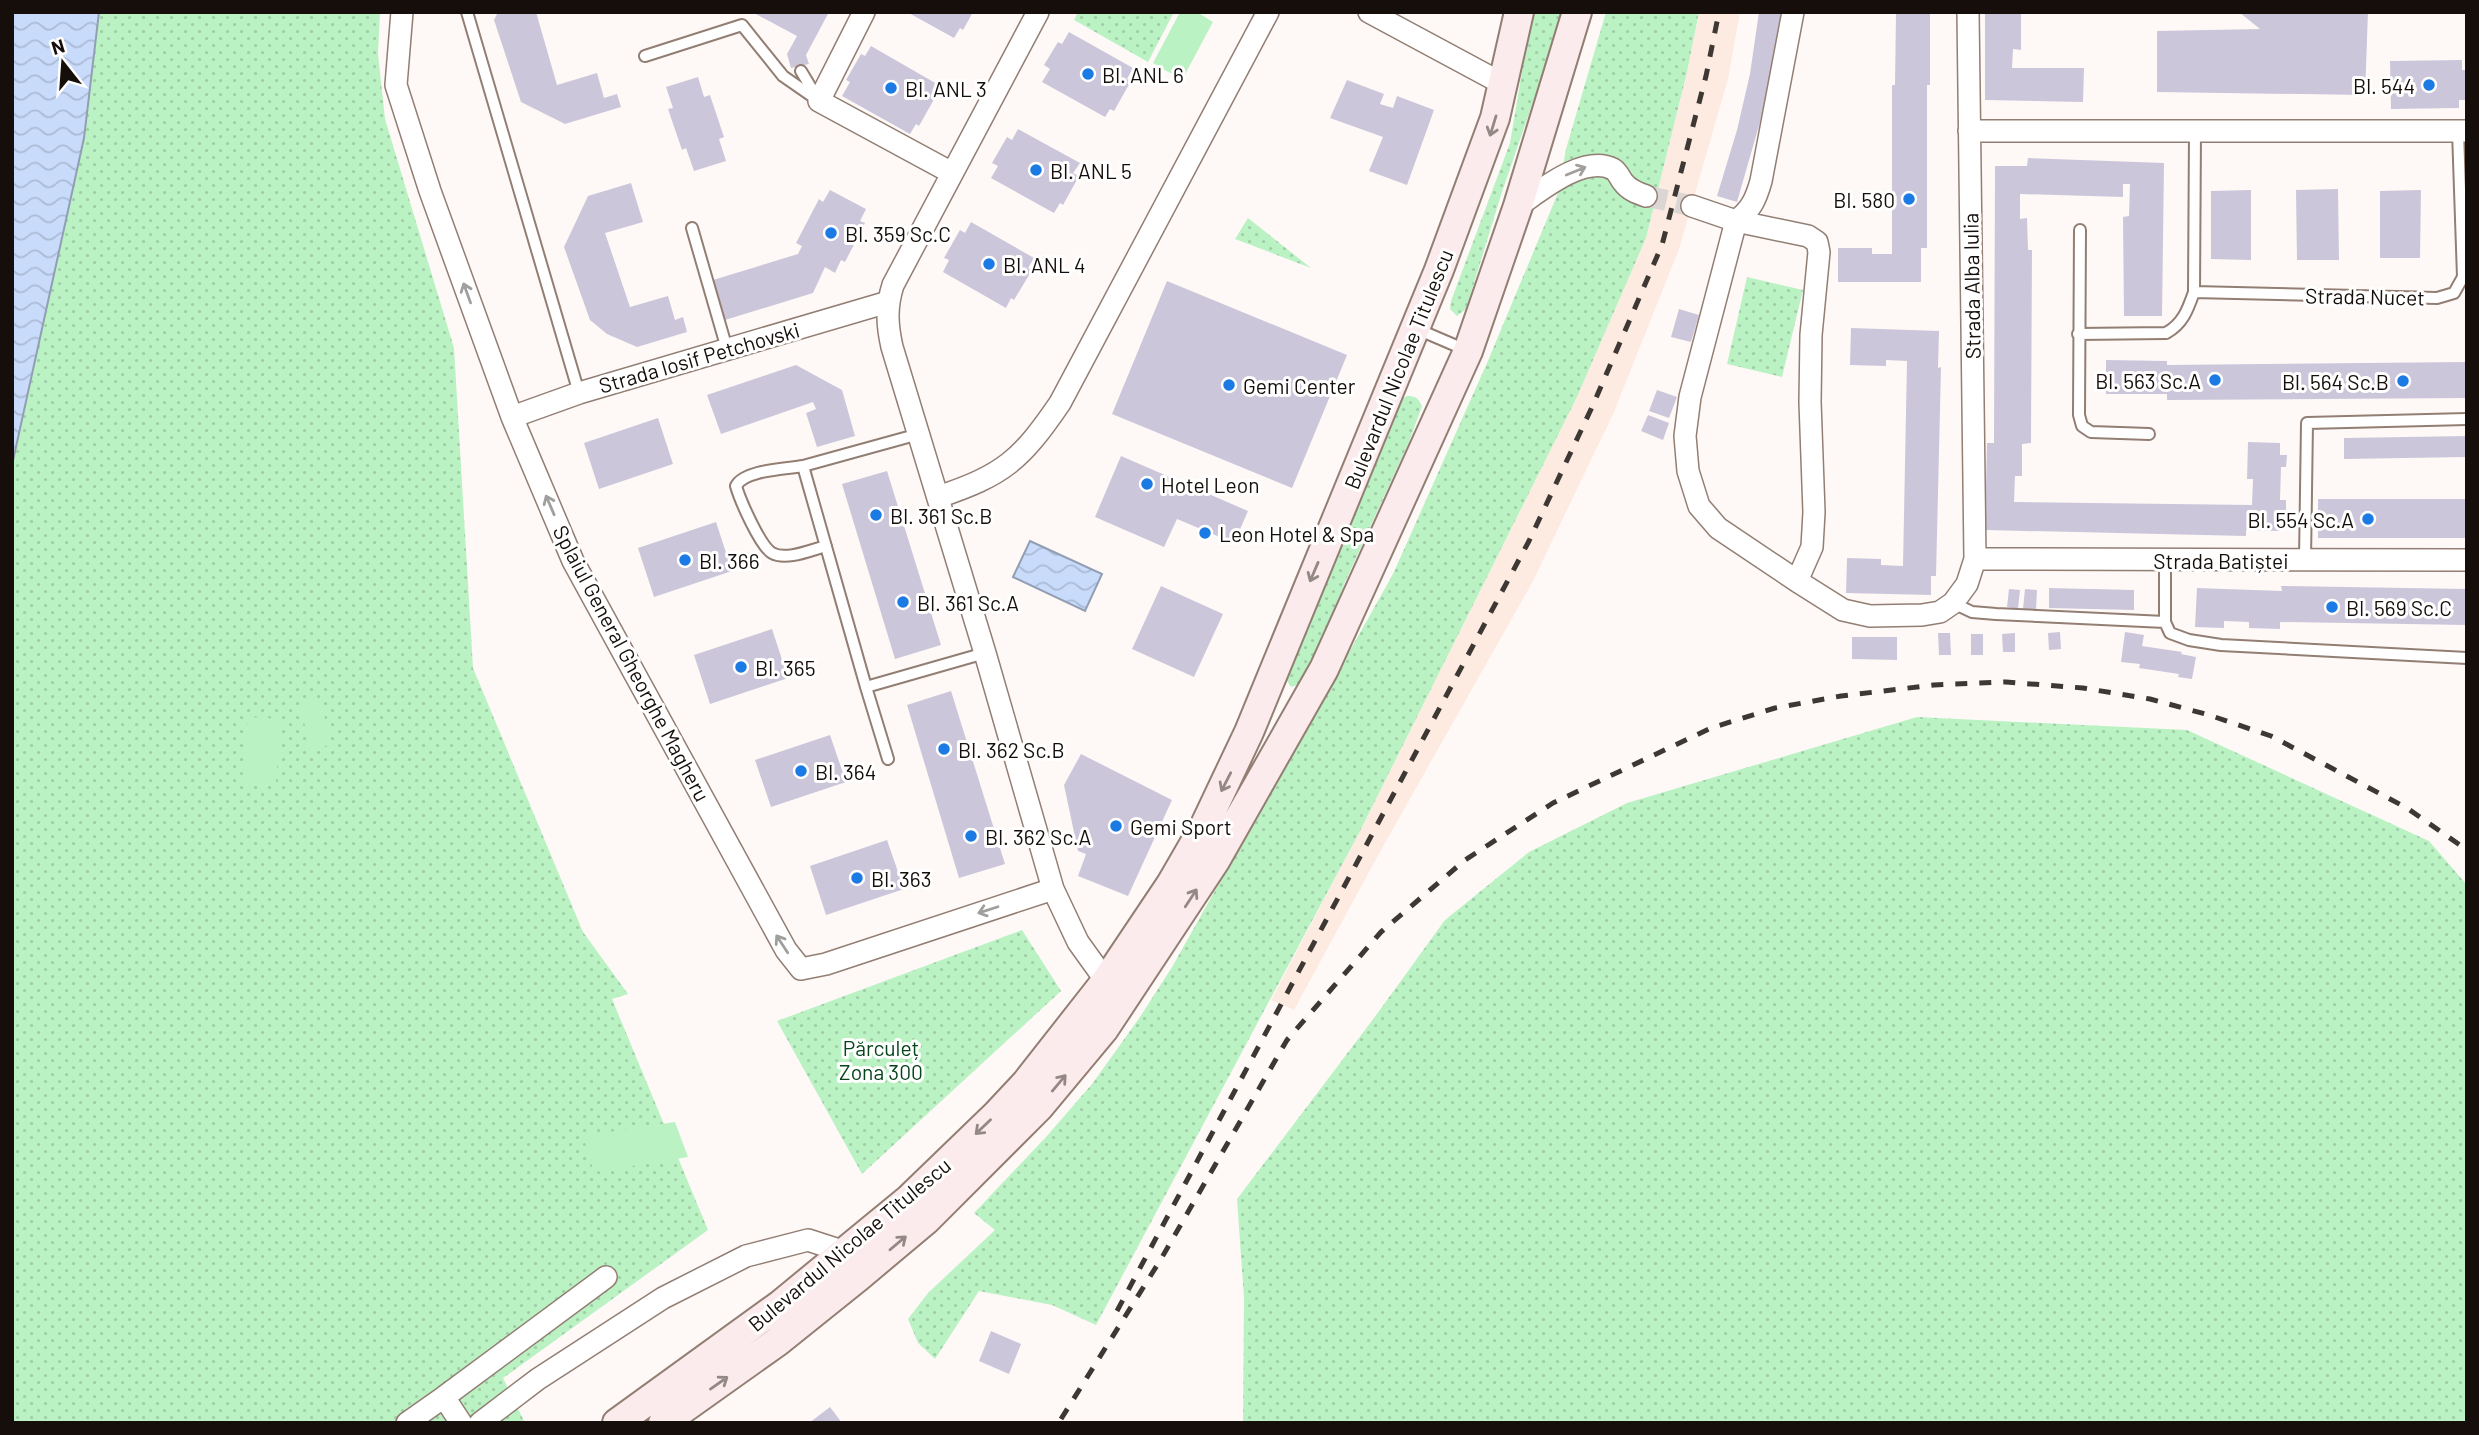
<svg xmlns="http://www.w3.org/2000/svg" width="2479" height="1435" viewBox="0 0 2479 1435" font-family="Barlow,sans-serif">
  <defs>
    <pattern id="grass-dots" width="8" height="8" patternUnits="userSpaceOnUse" patternTransform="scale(1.75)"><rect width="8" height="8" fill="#bbf2c4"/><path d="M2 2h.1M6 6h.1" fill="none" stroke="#a0cea7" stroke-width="1.8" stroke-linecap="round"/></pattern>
    <pattern id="water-waves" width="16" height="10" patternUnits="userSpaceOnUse" patternTransform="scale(1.75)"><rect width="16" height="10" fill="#c8dbfb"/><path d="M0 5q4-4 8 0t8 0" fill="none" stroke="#abbbd6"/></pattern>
  </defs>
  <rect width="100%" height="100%" fill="#fef9f7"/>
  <!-- built -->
  <path fill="#fdebe1" d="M1699,12H1740L1728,79L1679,249L1614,412L1532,583L1381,850L1294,1010L1271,1000L1358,835L1577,397L1646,238L1687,72Z"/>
  <!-- grass -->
  <path fill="url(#grass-dots)" d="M99,12H380L378,54L385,119L454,348L473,668L583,932L628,994L612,999L708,1230L503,1378L525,1423H12V465L84,138Z
    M1078,12H1174L1148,62L1074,20Z
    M1532,12H1564L1502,192L1466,309L1457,316L1450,309L1451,301L1510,143Z
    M1606,12H1699L1687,72L1646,238L1577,397L1358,835L1096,1325L1052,1305L979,1291L935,1359L918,1343L908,1319L928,1293L995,1230L974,1213L1046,1137L1092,1084L1140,1017L1172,967L1393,574L1487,363L1558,193L1566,149Z
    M1248,218L1311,268L1235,239Z
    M1747,277L1803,290L1782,377L1727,364Z
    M1407,396C1416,396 1418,398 1422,406L1409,442L1345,582L1327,632L1301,684L1291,687L1285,678L1342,528L1381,448L1401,399Z
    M1917,717L2187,730L2429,841L2467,885V1423H1243L1244,1298L1237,1199L1374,1018L1445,920L1529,852L1627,803Z
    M1022,930L1061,991L862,1174L777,1021Z"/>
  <!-- garden -->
  <path fill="#bbf2c4" d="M1180,12H1197L1213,22L1182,80L1153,63Z
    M321,699L330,745L310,749L300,703Z
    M248,717L281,719L276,782H242Z
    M675,1122L688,1157L594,1172L583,1136Z"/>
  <!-- water -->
  <path fill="url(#water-waves)" stroke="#929eb3" stroke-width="2" d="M12,12H99L84,138L12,465Z
    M1030,541L1102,574L1085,611L1013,577Z"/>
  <!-- building -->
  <path fill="#ccc6da" d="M498,12H536L557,85L597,73L604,98L617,94L621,107L565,124L521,102L494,20Z
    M752,12H829L806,55L809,64L791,68L787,54L797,36Z
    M907,12H973L963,30L960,28L954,38Z
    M1759,12H1781L1772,67L1760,122L1737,202L1717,196L1737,130L1750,74Z
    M1896,12H1930V85H1927V248H1921V282H1838V248H1872V254H1892V85H1895Z
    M1985,12H2021V50L2013,49L2012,68H2084L2083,102L1985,100Z
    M2239,12H2368L2365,95L2157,92V31L2260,29Z
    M1069,32L1133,68L1127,79L1131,81L1114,111L1110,109L1105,117L1042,82L1050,69L1044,65L1058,42L1062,44Z
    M871,46L937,84L933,92L937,94L919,126L916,124L910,134L842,96L850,82L846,80L861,54L865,56Z
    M2462,60V70H2467V100H2459V108L2391,109L2390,61Z
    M698,77L704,97L710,95L724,137L719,139L726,161L694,171L686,148L682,150L668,109L673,108L666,87Z
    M1347,80L1384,94L1380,104L1393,108L1397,96L1434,110L1407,185L1369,171L1383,137L1330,118Z
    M1018,129L1080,163L1073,173L1079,176L1063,205L1060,203L1054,213L991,178L998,166L992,163L1007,137L1012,140Z
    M2028,158L2164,163L2162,316H2124L2123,217L2129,216L2130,184H2123V197L2020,194V219L2027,218L2028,250H2032L2031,443L2022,444V476H2015L2014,502L2252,505L2253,479H2247L2248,442L2280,443V455H2287L2286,467H2281L2280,500H2286V512H2281L2280,531L2246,530V536L1985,530L1987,443H1994L1995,166H2027Z
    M631,183L643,222L605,233L630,307L668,296L675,320L683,317L687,332L637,347L607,334L590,320L564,247L588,196Z
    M2338,189L2339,260H2297L2296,190Z
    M830,190L866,209L860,221L865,223L845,262L841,260L835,273L825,267L813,293L725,320L713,280L798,254L802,246L796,243L819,199L823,202Z
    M2251,190V260L2211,259V191Z
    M2421,190L2420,258H2380V191Z
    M971,222L1034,258L1028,268L1032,270L1014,300L1011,298L1006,308L943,272L949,260L944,258L960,230L965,233Z
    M1167,281L1347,355L1292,488L1112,414Z
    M1679,309L1699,315L1691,342L1671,337Z
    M1851,328L1939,331L1938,368L1941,367L1936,576H1931V595L1846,593L1847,558L1881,559V565L1903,566L1907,361L1886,360V366L1850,365Z
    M2106,360L2167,361V365L2467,362V398L2167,400V394H2106Z
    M796,365L842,390L855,436L817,447L806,413L816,409L813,402L721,434L707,395Z
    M1657,390L1677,397L1669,418L1649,411Z
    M1648,415L1669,423L1663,440L1641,431Z
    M658,418L673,464L599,489L584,443Z
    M2467,436V457L2344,459V438Z
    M1121,456L1248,511L1234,543L1177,519L1164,547L1095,517Z
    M887,471L941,645L895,659L842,484Z
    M2318,499H2467V538H2318Z
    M716,522L732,571L654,597L638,548Z
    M1161,586L1223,614L1194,677L1132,649Z
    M2281,586L2467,589V625L2280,622V629L2249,628V622L2224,621V628L2195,627L2197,588L2282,591Z
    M2049,588L2134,590V610L2049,608Z
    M2009,589L2020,590L2018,609L2007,607Z
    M2025,589L2037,590L2036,610L2023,609Z
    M772,629L788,678L710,704L694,655Z
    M2060,632L2061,649L2049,650L2048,633Z
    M2125,632L2144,635L2142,646L2182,652L2181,654L2196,657L2192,679L2178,677L2179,674L2139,668L2140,664L2121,662Z
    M1938,633H1950L1951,655H1939Z
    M2015,633V652H2003L2002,634Z
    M1971,634H1983V655H1971Z
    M1852,637H1897V660L1852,659Z
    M951,691L1005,864L959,878L907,705Z
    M830,735L846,782L771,807L755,760Z
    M1081,754L1172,800L1128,896L1078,876L1086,854L1078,851L1064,785Z
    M887,840L904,889L826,915L810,866Z
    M991,1331L1021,1344L1009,1374L979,1361Z
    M830,1407L842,1423H809Z"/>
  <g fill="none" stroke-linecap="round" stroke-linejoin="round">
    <!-- minor-tunnel -->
    <path stroke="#dbd6d3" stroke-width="21" stroke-dasharray="21 10" stroke-linecap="butt" d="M1646,196L1692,206"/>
    <defs>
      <path id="service" d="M467,12L579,393
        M645,56L742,25L783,76L819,101
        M801,71L816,96
        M692,228L727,349
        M2080,230L2079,415L2082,426L2091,432L2149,434
        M2194,292L2437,298L2454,293L2463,277L2458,131
        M1417,329L1466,350
        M2078,334L2166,333C2183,324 2188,309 2194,292L2195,130
        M919,434L803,466L866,687L985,653
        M803,466C785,469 744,470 736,486C740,500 760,546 772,553C786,561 811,550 826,546
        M2165,560V622L2170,633L2189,640L2221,645L2467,658
        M2305,560L2307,423L2467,419
        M1953,603L1972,612L1996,614L2165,622
        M866,687L888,759"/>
      <path id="minor" d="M402,12L396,85L430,191L512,417L573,561L786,950L801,969L826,964L1053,889
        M864,12L819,101L952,173
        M1038,12L893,285C886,307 887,325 892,347L985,653L1053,889L1078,942L1106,981
        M1369,12L1503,84
        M1793,12L1761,181C1756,199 1751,210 1736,221L1690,397L1685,436L1688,471L1699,506L1718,528L1797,581L1843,610L1870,616L1922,615L1940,612L1953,603L1967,584L1975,559L1968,12
        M1969,131H2467
        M1518,206C1540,191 1584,154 1613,169C1618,172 1619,177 1623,182C1629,190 1637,193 1646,196
        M1692,206L1736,221L1808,236L1817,242L1819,252L1811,335L1810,402L1814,512L1812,547L1797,581
        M512,417L579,393L888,302
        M938,497C1004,475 1021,460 1060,403L1268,12
        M1975,559L2467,560
        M407,1423L444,1397
        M461,1423L444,1397L606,1277
        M480,1423L538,1379L663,1298L746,1256L808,1240L845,1252"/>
      <path id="secondary" d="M617,1423L780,1305L909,1199L997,1114L1026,1083L1106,981L1171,884L1204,827L1249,732L1439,270L1495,118L1519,12
        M663,1423L777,1342L858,1277L926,1220L1039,1107L1104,1029L1215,861L1324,669L1468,351L1518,206L1577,12"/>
    </defs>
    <!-- service casing -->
    <use href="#service" stroke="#927e73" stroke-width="14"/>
    <!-- minor casing -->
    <use href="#minor" stroke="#927e73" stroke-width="24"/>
    <!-- secondary casing -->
    <use href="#secondary" stroke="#927e73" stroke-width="32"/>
    <!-- service -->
    <use href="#service" stroke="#fff" stroke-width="10"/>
    <!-- minor -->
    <use href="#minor" stroke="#fff" stroke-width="21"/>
    <!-- secondary -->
    <use href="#secondary" stroke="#fcebec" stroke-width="28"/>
    <!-- rail -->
    <path stroke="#3e3834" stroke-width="5" stroke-dasharray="12 12" stroke-linecap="butt" d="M1117,1311L1529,541L1593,405L1662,245L1706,76L1719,12
      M1061,1419L1161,1259L1287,1040L1381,932L1465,860L1553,803L1711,728L1775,708L1841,696L1934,685L2006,682L2083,688L2150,699L2209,715L2271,736L2407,808L2467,850"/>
  </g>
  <!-- one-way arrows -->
  <defs><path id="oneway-shaft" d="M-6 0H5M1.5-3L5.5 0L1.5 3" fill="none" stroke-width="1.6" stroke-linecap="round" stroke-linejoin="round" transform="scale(1.75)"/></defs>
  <g stroke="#948886">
    <use href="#oneway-shaft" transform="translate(1493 126) rotate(107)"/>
    <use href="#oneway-shaft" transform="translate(1314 572) rotate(113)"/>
    <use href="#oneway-shaft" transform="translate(1226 782) rotate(117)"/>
    <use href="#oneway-shaft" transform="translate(1191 898) rotate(-57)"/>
    <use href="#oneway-shaft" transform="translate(1059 1083) rotate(-50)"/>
    <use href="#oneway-shaft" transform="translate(983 1127) rotate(136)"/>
    <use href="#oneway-shaft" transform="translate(898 1243) rotate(-40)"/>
    <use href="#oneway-shaft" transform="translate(719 1383) rotate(-35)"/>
  </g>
  <g stroke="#a19f9d">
    <use href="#oneway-shaft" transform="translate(1576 171) rotate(-22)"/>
    <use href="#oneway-shaft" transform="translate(467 293) rotate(-110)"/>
    <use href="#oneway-shaft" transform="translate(550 505) rotate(-113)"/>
    <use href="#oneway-shaft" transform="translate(988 910) rotate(162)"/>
    <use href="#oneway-shaft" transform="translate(782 944) rotate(-123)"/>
  </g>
  <!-- markers -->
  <g fill="#1b7ae3" stroke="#fff" stroke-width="2.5">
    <circle cx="1088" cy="74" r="7"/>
    <circle cx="2429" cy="85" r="7"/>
    <circle cx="891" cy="88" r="7"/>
    <circle cx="1036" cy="170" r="7"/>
    <circle cx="1909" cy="199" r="7"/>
    <circle cx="831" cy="233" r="7"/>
    <circle cx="989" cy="264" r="7"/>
    <circle cx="2215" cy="380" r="7"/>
    <circle cx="2403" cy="381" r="7"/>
    <circle cx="1229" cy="385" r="7"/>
    <circle cx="1147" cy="484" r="7"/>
    <circle cx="876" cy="515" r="7"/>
    <circle cx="2368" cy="519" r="7"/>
    <circle cx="1205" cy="533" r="7"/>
    <circle cx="685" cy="560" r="7"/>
    <circle cx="903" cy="602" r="7"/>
    <circle cx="2332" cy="607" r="7"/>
    <circle cx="741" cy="667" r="7"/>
    <circle cx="944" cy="749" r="7"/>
    <circle cx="801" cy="771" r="7"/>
    <circle cx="1116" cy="826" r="7"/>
    <circle cx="971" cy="836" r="7"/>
    <circle cx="857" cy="878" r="7"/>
  </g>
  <g text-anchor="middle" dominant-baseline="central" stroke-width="6" stroke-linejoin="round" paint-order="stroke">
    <!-- poi labels -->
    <g font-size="21" fill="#150e0a" stroke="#fff" text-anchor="start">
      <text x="1102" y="74">Bl. ANL 6</text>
      <text x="2415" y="85" text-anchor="end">Bl. 544</text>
      <text x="905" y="88">Bl. ANL 3</text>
      <text x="1050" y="170">Bl. ANL 5</text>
      <text x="1895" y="199" text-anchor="end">Bl. 580</text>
      <text x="845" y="233">Bl. 359 Sc.C</text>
      <text x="1003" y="264">Bl. ANL 4</text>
      <text x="2201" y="380" text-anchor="end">Bl. 563 Sc.A</text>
      <text x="2389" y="381" text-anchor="end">Bl. 564 Sc.B</text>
      <text x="1243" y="385">Gemi Center</text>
      <text x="1161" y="484">Hotel Leon</text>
      <text x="890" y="515">Bl. 361 Sc.B</text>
      <text x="2354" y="519" text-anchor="end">Bl. 554 Sc.A</text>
      <text x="1219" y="533">Leon Hotel &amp; Spa</text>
      <text x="699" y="560">Bl. 366</text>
      <text x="917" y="602">Bl. 361 Sc.A</text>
      <text x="2346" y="607">Bl. 569 Sc.C</text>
      <text x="755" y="667">Bl. 365</text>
      <text x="958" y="749">Bl. 362 Sc.B</text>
      <text x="815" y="771">Bl. 364</text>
      <text x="1130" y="826">Gemi Sport</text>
      <text x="985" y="836">Bl. 362 Sc.A</text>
      <text x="871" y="878">Bl. 363</text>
    </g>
    <!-- street labels -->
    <g font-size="21" fill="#150e0a" stroke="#fff">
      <text transform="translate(1971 286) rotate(-91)">Strada Alba Iulia</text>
      <text transform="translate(2365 296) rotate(1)">Strada Nucet</text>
      <text transform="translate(699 357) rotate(-16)">Strada Iosif Petchovski</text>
      <text transform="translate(1398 369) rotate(-68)">Bulevardul Nicolae Titulescu</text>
      <text x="2221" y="560">Strada Batiștei</text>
      <text transform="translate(632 663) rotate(62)">Splaiul General Gheorghe Magheru</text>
      <text transform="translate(849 1244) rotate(-40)">Bulevardul Nicolae Titulescu</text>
    </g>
    <!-- park labels -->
    <g font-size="21" fill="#06451c" stroke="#fff">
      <text x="881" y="1047">Părculeț<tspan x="881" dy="24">Zona 300</tspan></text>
    </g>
  </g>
  <!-- border -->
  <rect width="2479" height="1435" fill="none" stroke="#150e0a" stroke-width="28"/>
  <!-- north arrow -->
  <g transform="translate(63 63) rotate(343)" stroke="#ffffff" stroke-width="5" paint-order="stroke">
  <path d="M0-5L12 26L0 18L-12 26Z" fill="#150e0a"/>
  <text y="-10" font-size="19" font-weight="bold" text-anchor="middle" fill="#150e0a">N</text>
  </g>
</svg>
